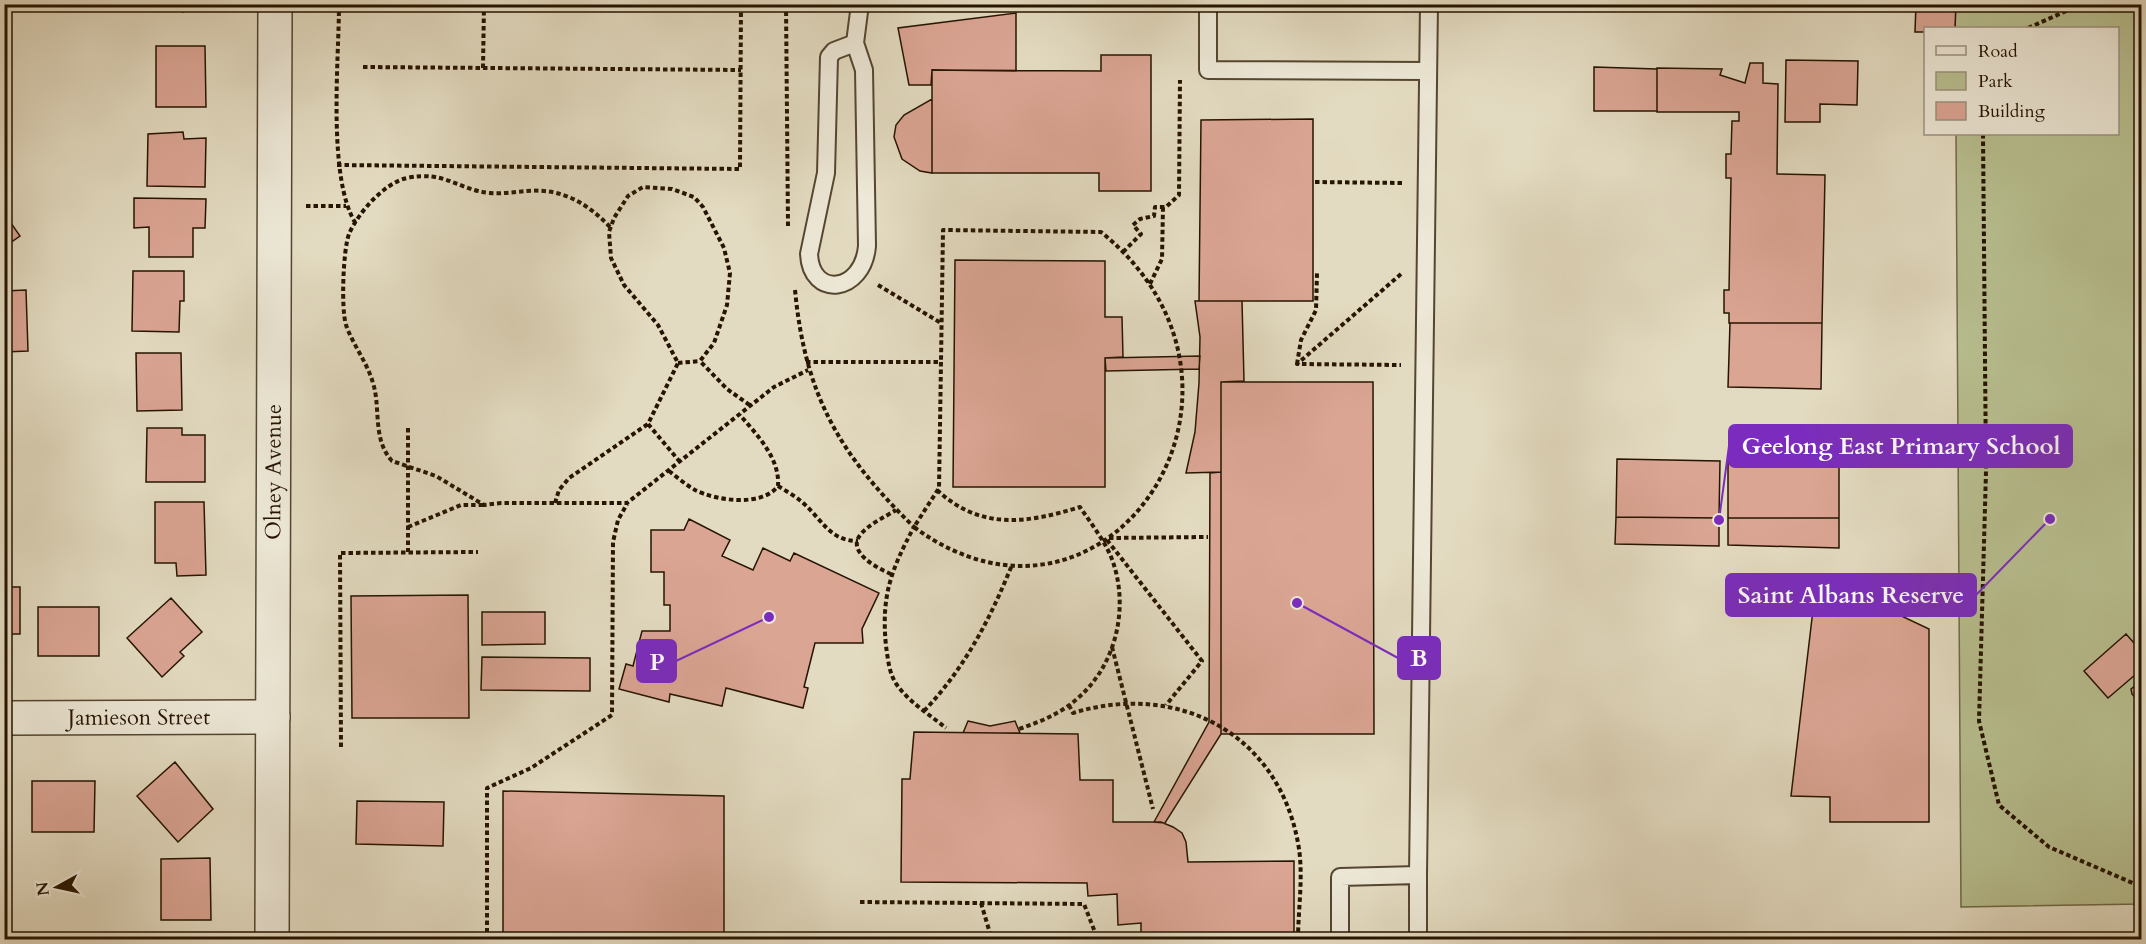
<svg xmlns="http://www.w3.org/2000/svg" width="2146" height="944" viewBox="0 0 2146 944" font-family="Cardo,serif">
  <rect width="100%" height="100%" fill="#e3dbc1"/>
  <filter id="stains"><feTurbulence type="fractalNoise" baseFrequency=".00333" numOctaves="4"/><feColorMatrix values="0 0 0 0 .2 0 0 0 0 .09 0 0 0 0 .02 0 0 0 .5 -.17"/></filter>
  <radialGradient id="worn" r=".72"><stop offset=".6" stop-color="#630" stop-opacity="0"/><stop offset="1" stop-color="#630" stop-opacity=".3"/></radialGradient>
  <!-- green -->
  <path fill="#b8bf90" stroke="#6f6a48" stroke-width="1.5" d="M1955,5H2141V904L1961,907L1956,134H2118V28H1955Z"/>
  <!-- building -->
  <path fill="#dba594" stroke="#261400" stroke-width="1.5" d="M4,4H22V9L4,10Z
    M39,4H100V8L39,7Z
    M175,4H189L183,12Z
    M1916,4H1956L1955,28H1926V32H1915Z
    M1016,13V71L932,70L931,85H909L898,28Z
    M156,46H205L206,107H156Z
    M1101,55H1151V191H1099V173H932V70L1101,71Z
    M1786,60L1858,61L1857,105L1820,104V122H1785Z
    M1750,63H1763V83L1778,84L1777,174L1825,175L1822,323H1729V313H1724V290H1729L1731,178H1726V154H1731L1732,121H1739V112H1657V68L1722,69L1720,75L1745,83Z
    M1594,67L1657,69V111H1594Z
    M932,99V173L920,171L902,159L894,137L896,125L904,115Z
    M1313,119V301H1199L1201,120Z
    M183,132L184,139L206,138L205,187L147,186L148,134Z
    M134,198L206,199L205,228H193V257H149V227L134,228Z
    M4,213L20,236L4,247Z
    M955,260L1105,261V317H1122L1123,357L1105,358V487H953Z
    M133,271H184V301H180L179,332L132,331Z
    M26,290L28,351L4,352V291Z
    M1195,301H1242L1244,381L1221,382V472L1186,473L1195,432L1199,383L1200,337Z
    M1730,323H1822L1821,389L1728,387Z
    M136,353H181L182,410L137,411Z
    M1200,356L1199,369L1106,371L1105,358Z
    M1221,382H1373L1374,734H1221Z
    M147,428H182V435H205V482H146Z
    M1617,459L1720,461L1719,518L1616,517Z
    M1728,460L1839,461V518H1728Z
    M1221,472V734L1165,823L1154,822L1209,722L1210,473Z
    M155,502H204L206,575L177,576L176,563H155Z
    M1616,517L1719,518V546L1615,544Z
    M1728,518H1839V548L1728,545Z
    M689,519L730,540L722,556L753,570L763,548L790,561L794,553L879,593L862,629L863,643H815L804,687L808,688L803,708L726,688L722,706L670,694L669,702L619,689L626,664L633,666L642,631H670V605H664V572H651V530H684Z
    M1817,576L1929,629V822H1830V797L1791,796Z
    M4,587H20V634H4Z
    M468,595L469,718H352L351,596Z
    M171,598L202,632L180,652L184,656L162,677L127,638Z
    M38,607H99V656H38Z
    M482,612H545V644L482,645Z
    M2126,634L2142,652V669L2108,698L2084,671Z
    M482,657L590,658V691L481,690Z
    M2135,686L2137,690L2142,686V705L2132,694L2131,689Z
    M968,721L990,726L1015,721L1020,733H963Z
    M914,732L1078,734L1080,780H1113V822H1161L1173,827L1182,833L1186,842L1188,862L1294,861V940H1141V923L1118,925L1117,894L1088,896L1087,883L901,882L902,779H910Z
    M175,762L213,809L178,842L137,796Z
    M32,781H95L94,832H32Z
    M503,791L724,796V940H503Z
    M357,801L444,802L443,846L356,844Z
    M4,805H11V862H4Z
    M210,858L211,920H161V859Z"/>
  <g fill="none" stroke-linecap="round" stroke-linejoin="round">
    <defs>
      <path id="lane" d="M1208,4V70L1428,71
        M855,43L834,51L829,57L826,173L809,254C811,299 863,293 867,246L864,70L855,43L860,4
        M1340,940V877L1418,875L1429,4
        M1418,940V875"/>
      <g id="street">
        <path id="s1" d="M4,718L273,717"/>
        <path id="s2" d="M272,940L275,4"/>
      </g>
    </defs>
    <!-- lane casing -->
    <use href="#lane" stroke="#554630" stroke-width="20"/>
    <!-- street casing -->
    <use href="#street" stroke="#554630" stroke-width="36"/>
    <!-- path -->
    <path stroke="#261400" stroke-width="4" stroke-dasharray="4.5 3" stroke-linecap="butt" d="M339,4C339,60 327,179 356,224
      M786,4L788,226
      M2028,28L2082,4
      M363,67L741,70
      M483,68L484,4
      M1983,134L1986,471L1979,721L1999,805L2049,847L2142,887
      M337,165L740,169L741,4
      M1315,182L1404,183
      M306,206H346
      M610,227C587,203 562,188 527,191C515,192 502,194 490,193C458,190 445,170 407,178C384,183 358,213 349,234C343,250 341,309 346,325C353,345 367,362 373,383C381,408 372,439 392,461L436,476L484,505L501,503H627L774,387L808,370
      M1123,252L1141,234L1133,225L1140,219L1154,216L1155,207H1166L1179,195L1180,80
      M1401,274L1297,364L1401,365
      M1150,284L1162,259L1163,207
      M878,285L941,323
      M795,290C805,395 839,454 914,527C891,570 881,596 886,646C888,659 889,674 897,685C909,702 930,715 946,728
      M806,362H941L939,488L914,527C1106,669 1295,389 1101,232L943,230L941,362
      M678,363L700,361
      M1297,364L1301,340L1316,310L1317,273
      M408,428V552
      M680,462L648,424L678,363L658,325L624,285L611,258L609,232L614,218L628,196L643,187L672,189L694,197L703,207L724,248L730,273L727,305L714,343L700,361L727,389L751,406
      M669,471C677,477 686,485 695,490C717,501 762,507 778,486C780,458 757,435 740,415
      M778,486C786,491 795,496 802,502C822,519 829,541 858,541
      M937,490C981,531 1028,523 1080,507C1092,525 1106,542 1113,562C1130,612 1114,671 1072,703C1057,715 1037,723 1019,729
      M555,503L559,490L569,478L648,424
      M408,527L461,505H483
      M1109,538L1208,537
      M1107,540L1202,661L1166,705
      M891,574C879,569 845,552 861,534C869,524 885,517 896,510
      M1112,647L1153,809
      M1069,705L1073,713C1177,681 1278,733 1298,843C1304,874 1298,909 1298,940
      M924,711C965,668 990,619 1012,565
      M341,747L340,553L478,552
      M860,902L1084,904L1098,940
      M981,903L992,940
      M487,940V788L531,768L612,715L613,542L618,520L627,504"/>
    <!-- lane -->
    <use href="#lane" stroke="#ede8d7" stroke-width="16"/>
    <!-- street -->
    <use href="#street" stroke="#ede8d7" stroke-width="33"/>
  </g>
  <g text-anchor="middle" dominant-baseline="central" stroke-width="4.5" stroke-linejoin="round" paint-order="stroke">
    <!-- street labels -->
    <g font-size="22" fill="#261400" stroke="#ede8d7">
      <text stroke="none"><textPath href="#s2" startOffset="468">Olney Avenue</textPath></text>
      <text stroke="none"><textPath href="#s1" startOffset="135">Jamieson Street</textPath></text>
    </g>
  </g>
  <!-- callouts -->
  <path fill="none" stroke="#7b2cbf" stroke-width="2" d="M1719 520L1729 446M2050 519L1976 595M1297 603L1398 658M769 617L676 661"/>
  <g fill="#7b2cbf" stroke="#ede8d7" stroke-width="2">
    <circle cx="1719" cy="520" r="6"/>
    <circle cx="2050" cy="519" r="6"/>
    <circle cx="1297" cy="603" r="6"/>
    <circle cx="769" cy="617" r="6"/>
  </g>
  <g fill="#7b2cbf" stroke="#7b2cbf" stroke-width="2">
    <rect x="1729" y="425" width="343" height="42" rx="6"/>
    <rect x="1726" y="574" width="250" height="42" rx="6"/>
    <rect x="1398" y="637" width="42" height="42" rx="6"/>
    <rect x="637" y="640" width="39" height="42" rx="6"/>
  </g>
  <g font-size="24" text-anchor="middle" font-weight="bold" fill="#fff">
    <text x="1901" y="454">Geelong East Primary School</text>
    <text x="1851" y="603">Saint Albans Reserve</text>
    <text x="1419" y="666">B</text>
    <text x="657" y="670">P</text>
  </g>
  <!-- margin -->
  <rect width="2146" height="944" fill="none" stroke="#e3dbc1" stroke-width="24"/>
  <rect x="6" y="6" width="2134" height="932" fill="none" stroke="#261400" stroke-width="3"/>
  <rect x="12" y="12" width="2122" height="920" fill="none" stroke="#261400" stroke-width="1.5"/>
  <!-- legend -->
  <rect x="1924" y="27" width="195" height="108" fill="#ede8d7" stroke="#9d9381" stroke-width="1.5"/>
  <rect x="1936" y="46" width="30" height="9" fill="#ede8d7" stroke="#9d9381" stroke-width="1.5"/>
  <text x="1978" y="57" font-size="18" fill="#261400">Road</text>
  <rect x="1936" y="72" width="30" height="18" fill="#b8bf90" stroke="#9d9381" stroke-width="1.5"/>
  <text x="1978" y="87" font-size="18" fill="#261400">Park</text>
  <rect x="1936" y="102" width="30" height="18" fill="#dba594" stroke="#9d9381" stroke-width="1.5"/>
  <text x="1978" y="117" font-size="18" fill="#261400">Building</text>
  <!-- north arrow -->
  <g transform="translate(57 887) rotate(262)" stroke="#ede8d7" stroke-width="4.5" paint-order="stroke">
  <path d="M0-4.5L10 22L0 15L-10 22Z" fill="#261400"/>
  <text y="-9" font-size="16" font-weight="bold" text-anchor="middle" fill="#261400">N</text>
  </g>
  <rect width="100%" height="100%" filter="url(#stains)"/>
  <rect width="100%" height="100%" fill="url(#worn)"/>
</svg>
